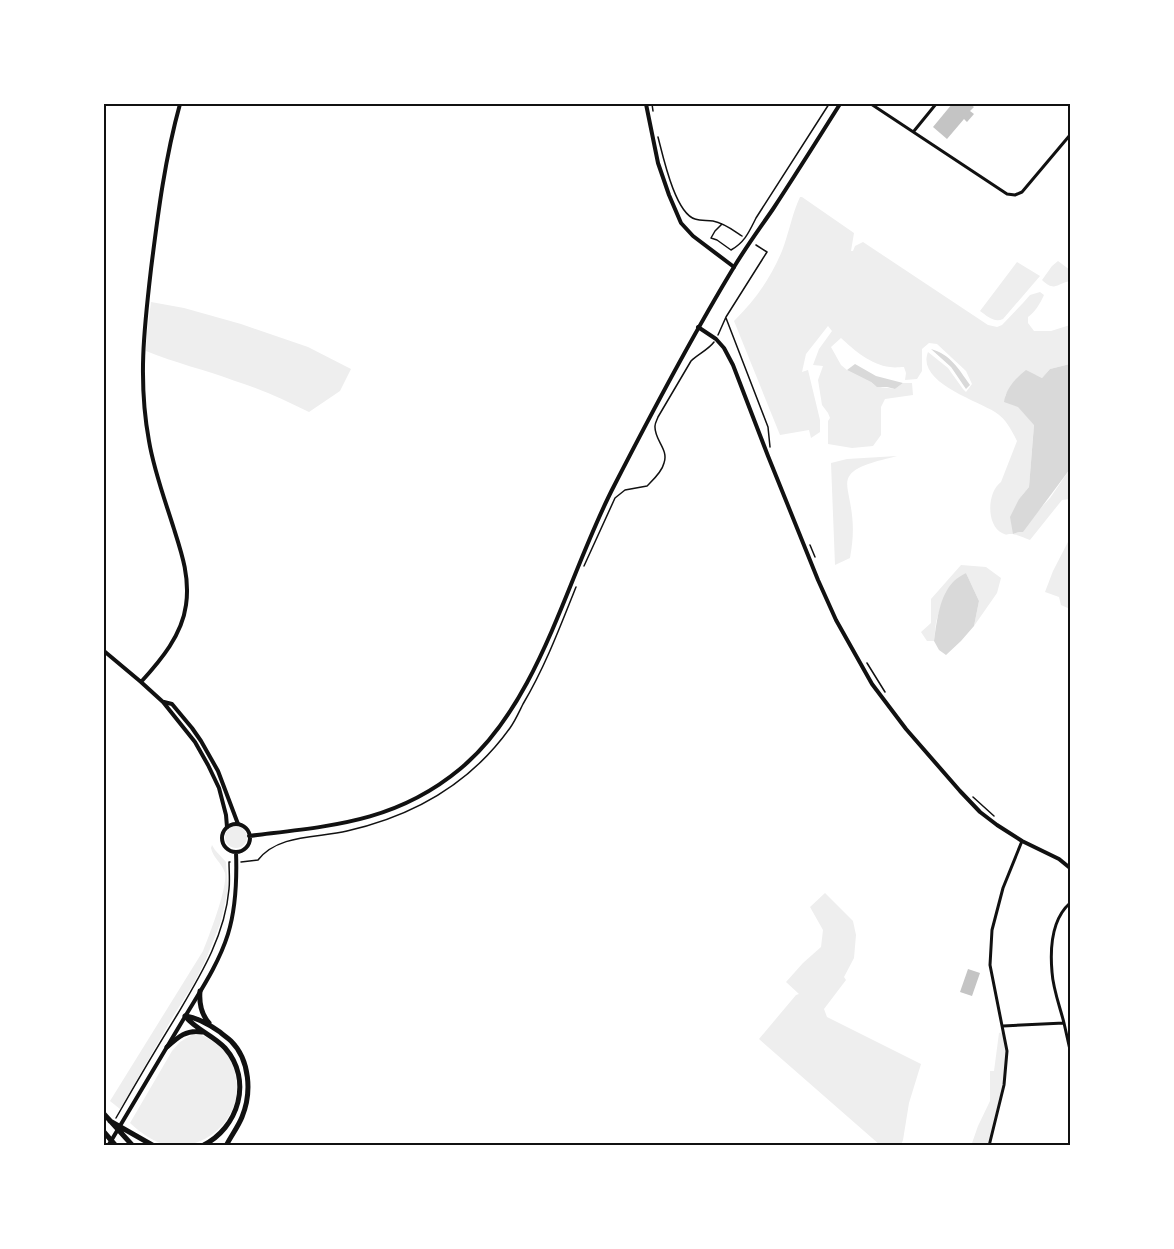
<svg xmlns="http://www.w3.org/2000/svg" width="1174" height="1249" viewBox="0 0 1174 1249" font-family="Raleway,sans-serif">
  <rect width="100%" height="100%" fill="#fff"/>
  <!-- green -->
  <path fill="#eee" d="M800,197H802L854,233L851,251H853L855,246L863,242L988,325L997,327L1002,325L1023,303L1030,295L1040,292L1044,295C1040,304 1035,312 1028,317V323L1034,331H1051L1070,325V364L1050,369L1042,378L1036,375L1008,391L1005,396L1013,405L1018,406L1034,424L1029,487L1019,499L1013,534L1019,532L1050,498L1070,469V499L1062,500L1030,540C1024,538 1017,534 1011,534C1005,534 1008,536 1002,533C986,525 987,492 1001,482L1017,441C1011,429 1006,419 995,412C976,400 916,382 928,352L948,368L963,389L966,392L972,384L966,371L937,344L929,343L922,349V371L917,379L905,380L906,373L904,367C900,367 895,368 890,367C871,365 854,350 841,338L831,347L841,365L847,370L871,382C877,389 887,387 895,389L903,383H912L913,395L885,399L881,407V435L873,446L852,448L828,444V421L830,418L828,413L822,405L818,380L823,366L813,365L819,349L832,331L828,326L806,354L802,372L808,370L820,420V432L811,438L809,430L780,435L734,321C756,299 770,279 782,251C789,233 792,214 800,197Z
    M1058,261L1070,270V281C1056,284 1055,292 1042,280L1052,266Z
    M1017,262L1040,276L1003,319C994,323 987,316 980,311Z
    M151,302L184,308L241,324L308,347L351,369L340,391L309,412C285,400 261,389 235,381C206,370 175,363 146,351L147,333Z
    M897,456C884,460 858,464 850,475C845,481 848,490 849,497C854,521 854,535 850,558L835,565L831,463L847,459Z
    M1070,538V609L1061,605L1059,597L1045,592L1053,571Z
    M961,565L986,567L1001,578L997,593L974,626L979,601L966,573L943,599L936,622L934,641H927L921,632L931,623V599Z
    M225 837a11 11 0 1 1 22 0a11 11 0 1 1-22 0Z
    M212,845L215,850L226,862L228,888L226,899L220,924L206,959L194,983L174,1015L120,1109L110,1101L203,951C209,936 228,887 225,873C222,863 213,858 211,848Z
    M825,893L853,921L856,935L854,958L844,977L846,980L824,1009L827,1017L921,1064L909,1103L903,1140L901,1145H880L759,1039L796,995L799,994L786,982L803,963L821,947L823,930L810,907Z
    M1003,1032L1007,1051L1004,1085L989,1145L971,1146L978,1126L990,1101V1071H994L999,1033Z
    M195,1033C206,1036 211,1040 219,1046C229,1055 234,1064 236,1078C243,1116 208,1151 169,1145C154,1143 141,1133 130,1123L172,1051L180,1042Z"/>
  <!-- water -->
  <path fill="#d9d9d9" d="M931,349C951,355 958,368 970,385L966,389L951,367Z
    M855,364L876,376L903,383L895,389L887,387H877L871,382L847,370Z
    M1070,364V469L1023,532H1019L1013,534L1010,517L1019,499L1029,487L1034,425L1018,407L1004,402C1006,388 1016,378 1026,370L1042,378L1050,369Z
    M966,573L979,601L974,626L961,641L946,655L939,650L934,641C937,621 939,596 954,581C957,578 962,575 966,573Z"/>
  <!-- building -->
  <path fill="#c4c4c4" d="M952,104H970L974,107L970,111L974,114L967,122L964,119L947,139L933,127Z
    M968,969L980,973L972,996L960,992Z"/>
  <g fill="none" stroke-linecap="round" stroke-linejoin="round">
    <!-- path -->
    <path stroke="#111" stroke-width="1.5" d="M652,104L653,111
      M658,137C663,156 675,213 695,219C701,221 707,220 713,221C724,223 733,230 742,236
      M722,224L715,231L711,238L717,240L731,250C745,242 749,232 756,218L829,104
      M726,318L768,427L770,447
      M718,335L726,317L767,252L756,245
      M810,545L815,557
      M584,566L615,498L625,490L647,486C653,480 662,472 664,463C669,449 654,440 655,426C655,423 657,420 658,417L691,361C698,354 708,350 714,342
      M867,663L885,692
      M973,797L994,816
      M241,862L258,860C278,834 318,838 347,831C413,816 470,784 510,728C515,721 519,712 523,704C545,667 560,627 576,587
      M116,1118C136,1083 156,1049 177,1015C200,976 225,936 229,889C230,880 229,871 229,862H230"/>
    <!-- minor -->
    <path stroke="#111" stroke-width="3" d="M871,104L1007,194L1015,195L1022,192L1070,135
      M914,131L936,104
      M1064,1023L1070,1050
      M1003,1026L1064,1023C1060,1007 1053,989 1052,972C1050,949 1052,919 1070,903
      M776,1145L777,1146
      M989,1146L1004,1085L1007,1051L990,965L992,930L1003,888L1022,841"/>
    <!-- tertiary -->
    <path stroke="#111" stroke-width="4" d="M646,104L658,163L669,195L681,223L693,236L734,267
      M698,327L716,339L724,348L733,365L768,456L818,580L836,620L872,684L906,729L960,791L980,812L997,825L1022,841L1059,859L1070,868
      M104,651L141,682L163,702L195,742L208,765L219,788L226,815L227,827
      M141,682C161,660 182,635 186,605C190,578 182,554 174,529C165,500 154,471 149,441C138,382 144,329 151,269C158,213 165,158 180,104
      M164,702L172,704L192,728L201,741L218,771L238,824"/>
    <!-- secondary -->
    <path stroke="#111" stroke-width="4" d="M222 838a14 14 0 1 1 28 0a14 14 0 1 1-28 0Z
      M249,836C329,826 395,823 460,769C540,703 567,576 614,486C652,412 691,338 734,267C746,247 760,228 773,209C796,174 818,139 840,104
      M108,1146C134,1102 160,1059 186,1015C201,990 219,963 228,934C236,908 237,879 236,852"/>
    <!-- motorway -->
    <path stroke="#111" stroke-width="5" d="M200,991C199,1003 201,1014 209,1023
      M185,1016C196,1030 213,1035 225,1048C253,1080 239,1128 202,1146
      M186,1016C199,1018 210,1025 220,1032C223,1035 228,1038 231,1041C250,1060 252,1093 242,1117C238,1127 231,1136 226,1146
      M167,1047C178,1037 187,1029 202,1032
      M104,1114L133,1146
      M110,1121L154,1146
      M104,1132L116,1146"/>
  </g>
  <!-- border -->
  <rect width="1174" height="1249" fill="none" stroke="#ffffff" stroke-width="210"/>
  <rect x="105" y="105" width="964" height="1039" fill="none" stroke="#111" stroke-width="2"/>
</svg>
